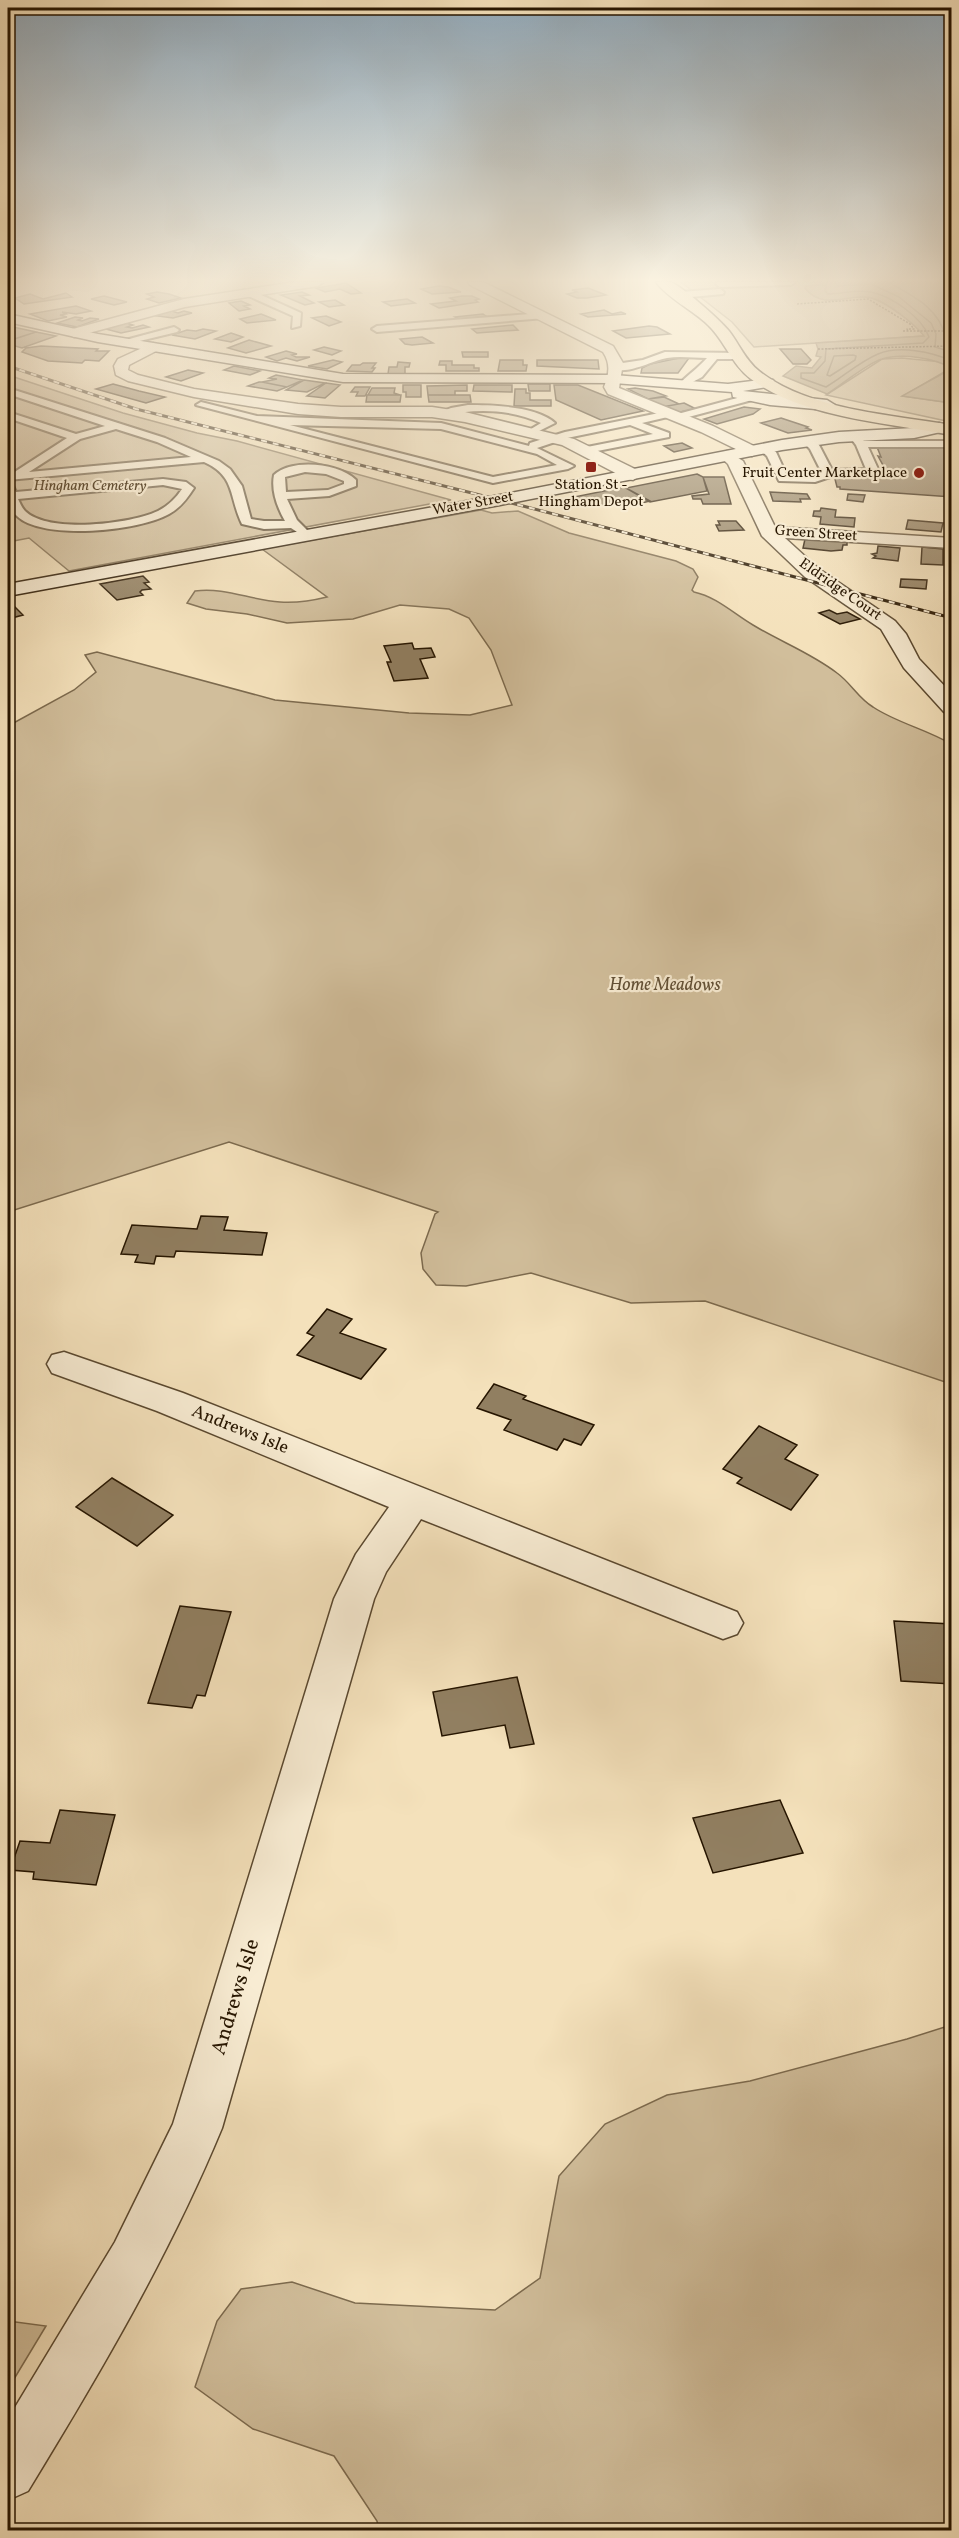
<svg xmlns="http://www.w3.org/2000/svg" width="959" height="2538" viewBox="0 0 959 2538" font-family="Vollkorn,serif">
  <rect width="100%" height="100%" fill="#f4e1bb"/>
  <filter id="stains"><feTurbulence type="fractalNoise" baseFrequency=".00333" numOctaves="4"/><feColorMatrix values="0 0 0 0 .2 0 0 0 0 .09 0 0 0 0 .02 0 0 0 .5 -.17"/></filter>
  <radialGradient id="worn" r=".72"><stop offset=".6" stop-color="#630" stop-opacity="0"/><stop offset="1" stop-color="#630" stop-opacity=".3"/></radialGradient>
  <!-- green -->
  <path fill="#d1be9b" stroke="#7c6a4e" stroke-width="1.5" d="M681,282H819L824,285L806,286L805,288C824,312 850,291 872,298C889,304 913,323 925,336L754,347L732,322Z
    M902,358L942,362L951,368L903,396L951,403V422L826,395L882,359Z
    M8,375L123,413L197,433L237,441L451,500L69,571L29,538L8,542Z
    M481,510L492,513L518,511L569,533L676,561L693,569L698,577L692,590L694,592C717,597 734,614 753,625C781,642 811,653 837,673C851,683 858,698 873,707C897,723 926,729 951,744V1384L705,1301L631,1303L531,1273L466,1286L436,1285L423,1269L421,1253L435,1214L438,1212L229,1142L8,1212V726L74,690L96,672L85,655L97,652L275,700L409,713L470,715L512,705L491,650L469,618L449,609L400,605L353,619L287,623L247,614L206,609L187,603L195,591C225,587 250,600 280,602C296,603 311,601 327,597L262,549Z
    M951,2025V2530H379L377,2521L334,2456L253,2429L195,2387L217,2321L241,2289L292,2282L355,2303L495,2310L540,2278L559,2176L605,2124L667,2095L750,2081L907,2039Z
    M8,2321L46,2326L8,2389Z"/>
  <!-- water -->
  <path fill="#ae9c7b" stroke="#78664a" stroke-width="1.5" d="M819,282H951V368C935,358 902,353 882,359C869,362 840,386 827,394L783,376L796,366L812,368L821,357L816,356L818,349L816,343L924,336C914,323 888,303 872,298C850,292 824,312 805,288L806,286L823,285Z
    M951,369V403L902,396Z"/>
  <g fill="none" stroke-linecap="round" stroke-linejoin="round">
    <!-- shore -->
    <path stroke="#6a583e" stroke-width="1.5" d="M827,282L825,291L828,294C842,294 857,289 871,292C891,296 922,317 929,337L923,343L826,349L825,361L814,373H801V378L826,387C843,377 859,362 878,354C899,345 932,352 952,361
      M835,282L838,286L871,284L899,297L931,323L936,334L935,347L952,352
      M888,282C913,296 940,308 946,339L952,342
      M853,355L856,356L855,360L830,376L827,375L834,356Z"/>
  </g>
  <!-- building -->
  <path fill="#917f61" stroke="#261500" stroke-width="1.5" d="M346,283L361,293L351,294L340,289L325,292L316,288Z
    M439,286L448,287L461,292L432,294L421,289Z
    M588,288L606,295L587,298H577L567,294L577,292L572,290Z
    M157,292L169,294L181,298L159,303L147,299L154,297L147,294Z
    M302,292L309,295L300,296L314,303L305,305L281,295Z
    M66,293L72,297L24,304L15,298L30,294L43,299Z
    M104,296L127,302L114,305L91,299Z
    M462,296H472L479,299L475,300L478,302L439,308L431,304L456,301L450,298Z
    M407,299L415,303L391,306L383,302Z
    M335,300L344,305L329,307L319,302Z
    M241,301L250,305L244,306L250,309L239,311L229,303Z
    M76,306L91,311L76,314L62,312L66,314L60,315L67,317L48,321L30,314Z
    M168,310L178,313L184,311L192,313L173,318L150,315Z
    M604,310L612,314L621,312L626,314L588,317L581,314Z
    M261,314L276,320L247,323L240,319Z
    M483,314L489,318L456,322L453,320L459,319L455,317Z
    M326,316L341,322L329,326L312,318Z
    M75,317L83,318L78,320L82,321L90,318L99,319L77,327L57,323Z
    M123,322L133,325L127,327L132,328L143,325L149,327L121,333L102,328Z
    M8,325L13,327L36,332L8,341Z
    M513,325L518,330L477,333L472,329Z
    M649,326L657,327L670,334L626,338L613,331Z
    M203,329L216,331L195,339L172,335L187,330L196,331Z
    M36,332L56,336L22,348L8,344V341Z
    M231,333L243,337L231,342L215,339Z
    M422,337L433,343L412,345L405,344L400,339Z
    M249,340L271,346L246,353L228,348Z
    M41,346L98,349L96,351H109L99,361L85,360L82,363L48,361L22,352L26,348Z
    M324,347L341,351L332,355L314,350Z
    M780,349H801L811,360L807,364H793Z
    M286,351L297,354L292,355L296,357H310L297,361L286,358L277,361L266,357Z
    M462,352H488V357H463Z
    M679,358H689L678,373H641L642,368L650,364Z
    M333,360L342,362L327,369L308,366Z
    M500,360H523V365H527L526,371H498Z
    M537,360H598L599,369L537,366Z
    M440,361H452V365H474V368H479V371H446V365H439Z
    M398,362L410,363L409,367H405V374H388L389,367H397Z
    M363,363H376L372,368H375L372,372L347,371L352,365H360Z
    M234,366L260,371L250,375L224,370Z
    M188,370L203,373L181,381L166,377Z
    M276,375L303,380L287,387L262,382L277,379L269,378Z
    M304,380L325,383L307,392L286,390Z
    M259,382H262L287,387L277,391L248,386Z
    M326,383L340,385L325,398L307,396Z
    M113,384L139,391L165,397L146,403L96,389Z
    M528,384H550V391H529Z
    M403,385H421V397H406V392H403Z
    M467,385V391H455V395H428L427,386Z
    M474,385H512V392L473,391Z
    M554,385H578L643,411L601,420L556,400Z
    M355,387H370L365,396H356L358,392H351Z
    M372,388H395L394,393L400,395H368Z
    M635,388L653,391L666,396L648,399L628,389Z
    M515,389H526V393H530V400H551V406H514Z
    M367,395H401L400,402H366Z
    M428,395H470L471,402H429Z
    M664,397L679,404L662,407L648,399Z
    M684,403L696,409L675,413L662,407Z
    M744,407L760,409L753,414L717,424L704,419Z
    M781,418L808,427L806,428L812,430L788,433L761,423Z
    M682,443L692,448L674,452L664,446Z
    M877,447H952V497L840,489V487H837L835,479L838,477L890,478L878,456L881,457Z
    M697,474L703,477L707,491L650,502L626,488Z
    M703,477H724L731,504H703L701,499H693L692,496L709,494Z
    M624,487L650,501L642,503L634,499L591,507L574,497Z
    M770,492L807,494L810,499H800L801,502L773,501Z
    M848,494L865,495L863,502L847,500Z
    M821,508L836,510L835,517L855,518L854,527L820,524L821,517L813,516L814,511H820Z
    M908,520L943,523L941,532L906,529Z
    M718,521H736L744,530L719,531L716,525H720Z
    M805,539L832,541H847V545H843L842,550L831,551L803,548Z
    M878,546L900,548L898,561L873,558L876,556L872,554L877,553Z
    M922,547L943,549V565L921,564Z
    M143,576L149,582L144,583L151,589L142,590L140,592L143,595L117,600L100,584Z
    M901,579L927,580L926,589L900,587Z
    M14,606L23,615L8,619V607Z
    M829,610L837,614L847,612L860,619L840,624L819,613Z
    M412,643L414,649L431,648L435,657L420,659L428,678L394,681L387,662H391L384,646Z
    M201,1216L228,1217L224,1230L267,1233L262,1255L176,1251L174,1257L156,1256L154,1264L135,1262L138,1255L121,1254L132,1225L197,1229Z
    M327,1309L352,1319L340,1333L386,1349L361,1379L297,1355L314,1336L307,1333Z
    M494,1384L526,1396L523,1399L594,1425L581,1445L564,1439L557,1450L504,1430L511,1420L477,1408Z
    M759,1426L797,1445L785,1459L818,1475L791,1510L737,1483L742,1478L723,1469Z
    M112,1478L173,1515L137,1546L76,1507Z
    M180,1606L231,1612L205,1696L197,1695L192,1708L148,1703Z
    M894,1621L952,1624V1684L901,1681Z
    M517,1677L534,1744L510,1748L505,1725L442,1736L433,1692Z
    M780,1800L803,1853L713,1873L693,1818Z
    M60,1810L115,1815L96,1885L33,1879L34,1872L10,1870L20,1841L50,1843Z"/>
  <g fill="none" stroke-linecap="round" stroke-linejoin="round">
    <defs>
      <path id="service" d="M717,282H795L791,285L720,287L716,284Z
        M720,289L724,292L723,294L680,298L676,295L680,292Z
        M244,290H250L301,313L300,326L292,328L293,316L244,294Z
        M542,313L547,316L545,318L377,332L372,329L377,326Z
        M174,327L179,330L177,332L123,345L118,342Z
        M665,352L739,353L744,356L739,359H717L702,377L685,386L680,383C689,374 698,368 707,358C694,358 680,356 667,358C653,360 625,377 611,367L616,364L643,360Z
        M8,388L165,438L219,461L230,469L242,486L251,519L264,521H285C277,507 271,490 274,475C292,458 339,463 356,480V486L329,496L287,499L297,520L309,532L303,536L291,528L264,529L242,524C229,498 236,476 204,462L8,480V474L13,473L67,438L8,418V412L76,434L105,426L8,394ZM116,429L157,442L191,457L29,472L80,439ZM305,472L326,474L344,481V484L328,490L286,492L285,477Z
        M752,394L757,397L756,399L681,419H673L672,416L642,423L669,433V437L587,453L581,450L587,447L653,434L630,425L567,438L537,448L574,466L568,469L493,483L196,405L201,402L257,416L441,423L529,446L530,443L565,432L669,411L674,415ZM290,425L441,429L537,454L557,465L493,477Z
        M468,405C492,405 537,406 555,423L531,435L526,432L541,423C511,409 475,408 443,416L438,413L451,408Z
        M854,433L864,441H952V447H868L878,469L874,474L830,477L815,482L779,481L767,456L758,448L763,445L776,452L787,476H814L822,473L810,449L802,441L807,438L819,445L832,470L866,469L856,445L849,436Z
        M163,479L186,482L194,488C187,499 180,508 169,514C139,531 43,541 17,516C7,507 7,494 8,483L12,484L16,492ZM163,485L182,489C176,498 168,506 158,511C131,524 48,534 25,511C22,508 20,503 18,499Z"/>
      <path id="minor" d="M295,282H324L318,286L185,307L74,337L67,333L69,330L184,299Z
        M468,282H483L613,346L623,363L619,388L713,426L758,448L760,451L752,456L746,454L701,432L608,394L604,387C609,374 611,364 603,352L470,285Z
        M153,343L160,347L158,350L129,365L128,370L138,375L194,389L298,404L341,407H432L465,412L574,439L639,471L641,475L633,480L627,479L562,445L465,422L432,417H341L298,414L194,397L128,381L116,375L114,366L118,359Z
        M727,451L743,461L775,527L952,538V548L785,538L819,569L895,621L906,634L919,659L952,694V713L944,712L904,668L881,629L805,577L762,536L728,464L719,456Z
        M64,1352L183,1393L737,1612L743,1623L737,1634L723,1639L421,1519L386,1572L374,1599L222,2128C169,2256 100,2373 28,2491L8,2500V2419L115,2242L173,2124L334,1599L356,1554L389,1507L157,1411L52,1373L47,1364L52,1355Z"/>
      <path id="secondary" d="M8,314L98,334L343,374L614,375L728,384L768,379L773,380L775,383L773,386L743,391L827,400L835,405L827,410L770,405L733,397L732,392L614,383L343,382L98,342L8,322Z
        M939,423L945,425L947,428L945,431L914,438L839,442L782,450L500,505L8,596V584L500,495L782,440L839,432L914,428Z"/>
      <path id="primary" d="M656,282C660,282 666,281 670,282C682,286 720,320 729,331C739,344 746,361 759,371C808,410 892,415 952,425V435C889,423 803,418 751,379C732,365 725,341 708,325C694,311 666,297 656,282Z"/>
    </defs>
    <!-- service casing -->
    <use href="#service" stroke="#5a482f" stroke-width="4"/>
    <!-- minor casing -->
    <use href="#minor" stroke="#5a482f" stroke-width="3"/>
    <!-- secondary casing -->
    <use href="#secondary" stroke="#261500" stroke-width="3"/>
    <!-- primary casing -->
    <use href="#primary" stroke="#261500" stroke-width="3"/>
    <!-- path -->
    <path stroke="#261500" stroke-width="1.5" stroke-dasharray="2 1.5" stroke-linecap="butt" d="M797,304L868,299L910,324L914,329H907L908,331
      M903,331H946
      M818,349L952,346"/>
    <!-- service -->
    <use href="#service" fill="#f8ecd3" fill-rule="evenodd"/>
    <!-- minor -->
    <use href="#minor" fill="#f8ecd3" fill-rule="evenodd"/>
    <!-- secondary -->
    <use href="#secondary" fill="#f8ecd3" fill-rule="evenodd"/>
    <!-- primary -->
    <use href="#primary" fill="#f4e1bb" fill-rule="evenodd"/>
    <defs>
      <path id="rail" d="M8,366L136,409L500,500L952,618"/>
    </defs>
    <!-- rail casing -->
    <use href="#rail" stroke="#261500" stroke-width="3"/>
    <!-- rail -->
    <use href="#rail" stroke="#f8ecd3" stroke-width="2" stroke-dasharray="6" stroke-linecap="butt"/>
  </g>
  <!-- sky -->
  <linearGradient id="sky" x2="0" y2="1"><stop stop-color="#91aabc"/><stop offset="0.44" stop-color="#faf2e0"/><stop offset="1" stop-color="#faf2e0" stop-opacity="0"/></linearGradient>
  <rect width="959" height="637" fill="url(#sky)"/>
  <!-- markers -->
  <g fill="#8f2418" stroke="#f8ecd3" stroke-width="2">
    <rect x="585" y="461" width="12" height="12" rx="3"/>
    <circle cx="919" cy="473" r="6"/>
  </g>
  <g text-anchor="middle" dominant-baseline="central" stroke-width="4.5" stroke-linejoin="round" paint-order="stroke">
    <!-- far-poi labels -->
    <g font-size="15" fill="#261500" stroke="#f8ecd3" text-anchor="end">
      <text x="907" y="473">Fruit Center Marketplace</text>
      <text x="591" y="485" text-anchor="middle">Station St -<tspan x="591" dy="17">Hingham Depot</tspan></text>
    </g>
    <!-- far-park labels -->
    <g font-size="15" font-style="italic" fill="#625036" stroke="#f8ecd3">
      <text x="90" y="486">Hingham Cemetery</text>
    </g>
    <!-- far-street labels -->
    <g font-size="15" fill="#261500" stroke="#f8ecd3">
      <text transform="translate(473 504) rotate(-10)">Water Street</text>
      <text transform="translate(816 534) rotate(4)">Green Street</text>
      <text transform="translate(840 590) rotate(35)">Eldridge Court</text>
    </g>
    <!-- park labels -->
    <g font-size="18" font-style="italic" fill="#625036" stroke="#f8ecd3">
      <text x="665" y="985">Home Meadows</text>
    </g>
    <!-- street labels -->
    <g font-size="18" fill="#261500" stroke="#f8ecd3">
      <text transform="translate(240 1430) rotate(22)">Andrews Isle</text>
    </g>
    <!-- near-street labels -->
    <g font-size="21" fill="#261500" stroke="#f8ecd3">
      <text transform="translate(236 1997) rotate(-73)">Andrews Isle</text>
    </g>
  </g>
  <!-- margin -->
  <rect width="959" height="2538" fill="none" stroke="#f4e1bb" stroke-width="30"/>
  <rect x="9" y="9" width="941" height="2520" fill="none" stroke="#261500" stroke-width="3"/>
  <rect x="15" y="15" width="929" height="2508" fill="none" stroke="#261500" stroke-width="1.5"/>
  <rect width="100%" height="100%" filter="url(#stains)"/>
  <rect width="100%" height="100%" fill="url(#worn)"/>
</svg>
